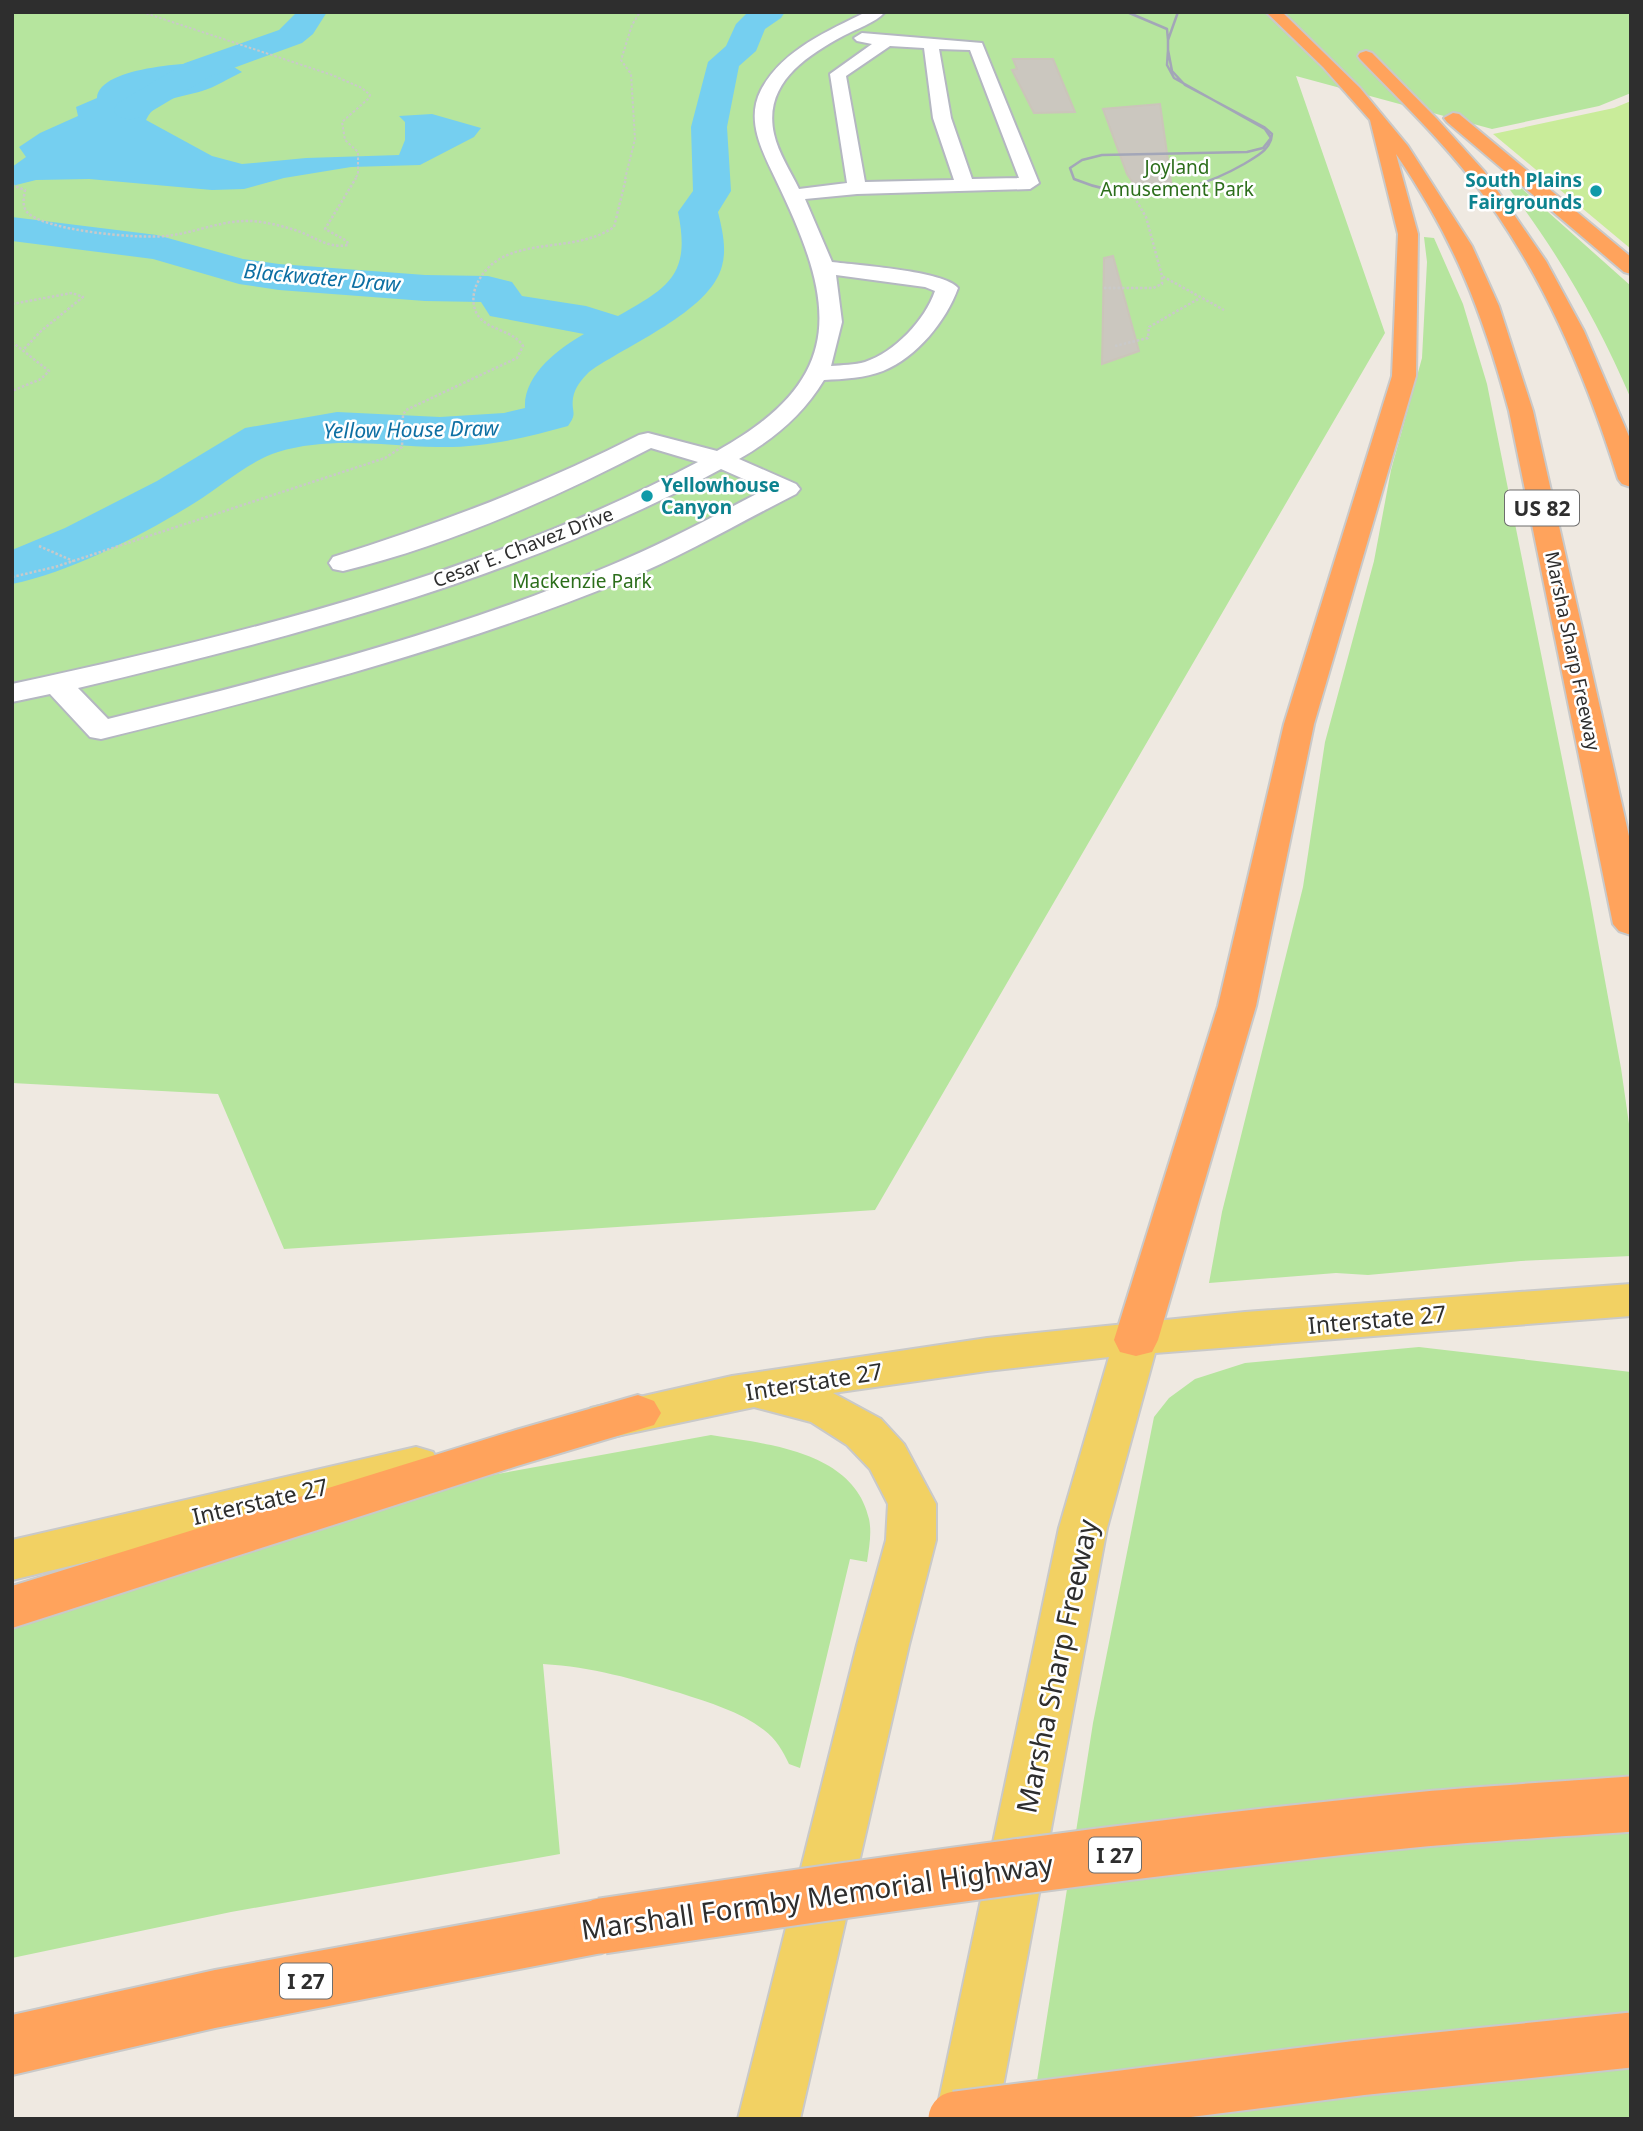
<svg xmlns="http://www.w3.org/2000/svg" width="1643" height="2131" viewBox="0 0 1643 2131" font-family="'Noto Sans',sans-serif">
  <rect width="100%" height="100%" fill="#efe9e1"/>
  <!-- green -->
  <path fill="#b6e59e" d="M12,12H1631V93L1599,106L1492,129L1296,76L1385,333L875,1210L284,1249L218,1094L12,1083Z
    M1501,178H1510L1631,286V399C1597,319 1554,246 1501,178Z
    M1424,237L1434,238L1463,304L1487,384L1589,893L1621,1068L1631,1138V1256L1521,1261L1368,1275L1336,1273L1209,1283L1222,1212L1303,887L1325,742L1374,561L1391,470L1422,358L1427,262Z
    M1419,1347L1631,1372V2119H1031L1093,1723L1154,1417L1169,1398L1195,1379L1245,1363Z
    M711,1435C767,1444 854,1451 869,1519C872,1533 869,1548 867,1562L850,1559L800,1768L789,1764C783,1751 776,1739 764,1730C739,1711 710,1703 680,1693C633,1679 593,1667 543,1664L560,1854L231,1912L12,1958V1616L481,1477Z"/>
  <!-- pitch -->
  <path fill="#c9ec9a" d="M1631,101V249L1493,134L1614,108Z"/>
  <!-- water -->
  <path fill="#75cff0" d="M226,62L242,72C229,78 216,87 202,91C180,98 157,97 146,120L212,156L242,164L306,158L399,155L405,140V122L399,116L432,114L481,128L474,137L420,165L351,167L284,178L244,189L212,190L89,179L36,180L12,186V167L26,157L19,147L40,133L78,116L76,107L97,98C99,65 200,62 226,62Z"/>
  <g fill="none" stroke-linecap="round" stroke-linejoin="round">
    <!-- river -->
    <path fill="#75cff0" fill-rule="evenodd" d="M297,12H327L313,34L302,43L209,77L142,117L130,120L118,117L113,110L118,103L185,63L279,30Z
      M748,12H785L781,18L765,29L756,51L739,66L727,127L731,191L718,212C722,229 727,248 722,266C710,312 626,345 589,372C582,379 575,387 573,398C571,413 578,412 568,426C525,438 483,448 437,447C385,446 330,436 278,452C251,460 221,486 196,502C145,534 71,572 12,584V550L65,528L157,481L245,428L337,412L440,417L504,413L525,408C523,375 559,348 584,334L490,316L481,302L425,301L279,290L239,284L153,259L12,241V217L157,235L243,259L279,264L425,275L488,276L512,282L522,296L586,306L618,316C669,287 691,275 678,212L693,191L691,127L708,62L726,46L736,24Z"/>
  </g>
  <!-- building -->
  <path fill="#cbc7bf" stroke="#cbc5ba" stroke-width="2" d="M1013,59H1053L1075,112L1034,113L1012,70L1017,69Z
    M1160,104L1172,188L1138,190L1127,174L1103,109Z
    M1113,256L1139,351L1102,364L1104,258Z"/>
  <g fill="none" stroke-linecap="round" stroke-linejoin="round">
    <defs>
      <path id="minor" d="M866,12H885C875,23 856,29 843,36C804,57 763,85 774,134C778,153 791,172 799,189L847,183L830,74L872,44L857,41L854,38L862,33L982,43L1039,183L1030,189L857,194L805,199L832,262C856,265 945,271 958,288C946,321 917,357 883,371C865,378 844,379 824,380C803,415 774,439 739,459L796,484L800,489L796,494C739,523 684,555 625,580C455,649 278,695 101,739L90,737L50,694L12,702V684C241,635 491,572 698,462L651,448C553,499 449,545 343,571L333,569L329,563L333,557C439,524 541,485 639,435L648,433L717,451C850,377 835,302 776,180C763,152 745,121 761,90C782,50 828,31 866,12ZM890,46L924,48L933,118L954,180L865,182L846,76ZM939,49L970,50L1019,178L972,179L951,118ZM836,275L925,287L935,291C925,320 895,352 865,362C855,365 842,365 831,366L842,322ZM721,469L766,489C714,516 663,544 609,566C448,634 277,677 108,719L78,688C297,636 522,578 721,469Z"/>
      <path id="major" d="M1631,1284V1316L1155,1353L1107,1528L997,2119H935L1059,1528L1109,1357L987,1371L833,1393L881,1419L904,1444L936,1504V1540L909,1645L800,2119H738L857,1645L886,1540L888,1504L870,1469L847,1445L811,1422L754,1407L607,1438L591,1432L584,1420L591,1408L732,1376L987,1338L1245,1312Z
        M416,1447L433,1452L440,1465L433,1478L12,1580V1540Z"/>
      <path id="highway" d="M1266,12H1282L1360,88L1408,146L1472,246L1499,306L1533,411L1631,845V935L1619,931L1613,924L1509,411C1482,311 1455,241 1396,154L1418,234L1416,376L1314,724L1256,1006L1158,1340L1152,1352L1136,1356L1120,1352L1114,1340L1218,1006L1284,724L1392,376L1398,234L1370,120L1323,67Z
        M1366,51L1372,53L1437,119L1484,171L1546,261L1584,331L1631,441V487L1622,484L1618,479C1585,373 1541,269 1472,180C1438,137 1399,99 1360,59L1358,56L1360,53Z
        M1453,113L1459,114L1631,257V274L1624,272L1447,122L1444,118Z
        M638,1395L654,1401L661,1413L654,1425L517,1466L12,1628V1586L516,1430Z
        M602,1899L622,1907L631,1926L622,1945L602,1953L215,2028L12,2075V2015L215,1970Z"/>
    </defs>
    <!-- minor casing -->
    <use href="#minor" stroke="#b4b7c1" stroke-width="4"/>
    <!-- major casing -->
    <use href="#major" stroke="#c9c9c9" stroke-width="4"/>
    <!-- highway casing -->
    <use href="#highway" stroke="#c9c9c9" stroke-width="4"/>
    <!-- path-far1 -->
    <path stroke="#c9c9c9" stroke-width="2" stroke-dasharray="2.5 2" stroke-linecap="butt" d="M142,12L332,75L362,88L370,95L368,99L342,122L345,140L358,152V174L355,179
      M625,179L635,139L631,74L621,60L632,25L640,12"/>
    <!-- path -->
    <path stroke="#c9c9c9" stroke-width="2.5" stroke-dasharray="2.5 2" stroke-linecap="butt" d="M12,185L25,190C24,197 22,204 26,211C42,231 140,239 166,236C195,233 221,220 251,221C266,222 283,226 298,231C315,237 329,249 348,245L347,241L325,229L356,178
      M1132,193L1146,217L1162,276L1224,310
      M1104,288H1153L1162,284V277
      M12,304L72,293L83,297L41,331L24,349
      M12,342L49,371L41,379L12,391
      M1115,346L1148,338L1149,327L1200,298
      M39,546L73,561
      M12,577L55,567L385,458L402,447L403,415L406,410L517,358L523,346C513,329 485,331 476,312C472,303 473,294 476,286C500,231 571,257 614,227L626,178"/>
    <!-- minor -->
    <use href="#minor" fill="#fff" fill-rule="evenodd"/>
    <!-- major -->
    <use href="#major" fill="#f2d163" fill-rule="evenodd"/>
    <!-- highway -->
    <use href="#highway" fill="#ffa35c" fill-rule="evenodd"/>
    <!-- rail -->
    <path stroke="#a3a6b8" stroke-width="2.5" d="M1127,12L1167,29L1168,40
      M1168,40L1178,12
      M1168,50L1172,71L1185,85L1264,127L1272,134C1271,150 1257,156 1244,164C1190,195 1132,203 1074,179L1070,168L1082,160L1102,155L1247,152L1263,148L1271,138L1265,129L1174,78L1167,65Z
      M1168,50V40
      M1168,50V40"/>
    <defs>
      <path id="highway-bridge" d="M602,1926C876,1885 1150,1846 1425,1819C1494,1813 1562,1809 1631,1804
        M956,2119L1359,2068L1631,2040"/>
    </defs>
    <!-- highway-bridge casing -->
    <use href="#highway-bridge" stroke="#c9c9c9" stroke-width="59" stroke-linecap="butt"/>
    <!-- highway-bridge -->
    <use href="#highway-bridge" stroke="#ffa35c" stroke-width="55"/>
  </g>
  <!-- markers -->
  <g fill="#0f9aa8" stroke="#fff" stroke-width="2.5">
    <circle cx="1596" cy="191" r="7"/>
    <circle cx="647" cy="496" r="7"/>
  </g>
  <g text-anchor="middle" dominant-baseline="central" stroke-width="5" stroke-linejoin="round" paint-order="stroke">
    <!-- far-park labels -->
    <g font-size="19" fill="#2c6e1b" stroke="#fff">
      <text x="1177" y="167">Joyland<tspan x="1177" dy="22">Amusement Park</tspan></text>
      <text x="582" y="581">Mackenzie Park</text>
    </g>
    <!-- far-culture labels -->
    <g font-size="19" font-weight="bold" fill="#0d838f" stroke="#fff" text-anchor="end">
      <text x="1582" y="180">South Plains<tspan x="1582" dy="22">Fairgrounds</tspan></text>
      <text x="661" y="485" text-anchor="start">Yellowhouse<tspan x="661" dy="22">Canyon</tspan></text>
    </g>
    <!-- far-street labels -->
    <g font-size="19" fill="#2e2e2e" stroke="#fff">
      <text transform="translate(523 547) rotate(-21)">Cesar E. Chavez Drive</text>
      <text transform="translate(1573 651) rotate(78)">Marsha Sharp Freeway</text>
    </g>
    <!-- far-water labels -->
    <g font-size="21" font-style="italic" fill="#0d6fa3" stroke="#fff">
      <text transform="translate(322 277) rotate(5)">Blackwater Draw</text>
      <text transform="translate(411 429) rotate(-1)">Yellow House Draw</text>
    </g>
    <!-- shield labels -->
    <g fill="#fff" stroke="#6d6d6d" stroke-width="2">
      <rect x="1505" y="490.5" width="74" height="35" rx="5"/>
      <rect x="1089" y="1837.5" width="52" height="35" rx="5"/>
      <rect x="280" y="1963.5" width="52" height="35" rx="5"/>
    </g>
    <g font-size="21" font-weight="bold" fill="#2e2e2e">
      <text x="1542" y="508">US 82</text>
      <text x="1115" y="1855">I 27</text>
      <text x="306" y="1981">I 27</text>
    </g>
    <!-- street labels -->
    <g font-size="23" fill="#2e2e2e" stroke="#fff">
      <text transform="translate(1377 1319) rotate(-5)">Interstate 27</text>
      <text transform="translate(814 1381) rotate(-9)">Interstate 27</text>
      <text transform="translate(260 1501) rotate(-13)">Interstate 27</text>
    </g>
    <!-- near-street labels -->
    <g font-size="28" fill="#2e2e2e" stroke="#fff">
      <text transform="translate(1056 1666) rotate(-78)">Marsha Sharp Freeway</text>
      <text transform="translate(817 1896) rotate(-8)">Marshall Formby Memorial Highway</text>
    </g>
  </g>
  <!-- border -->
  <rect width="1643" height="2131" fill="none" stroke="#2e2e2e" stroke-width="28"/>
</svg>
